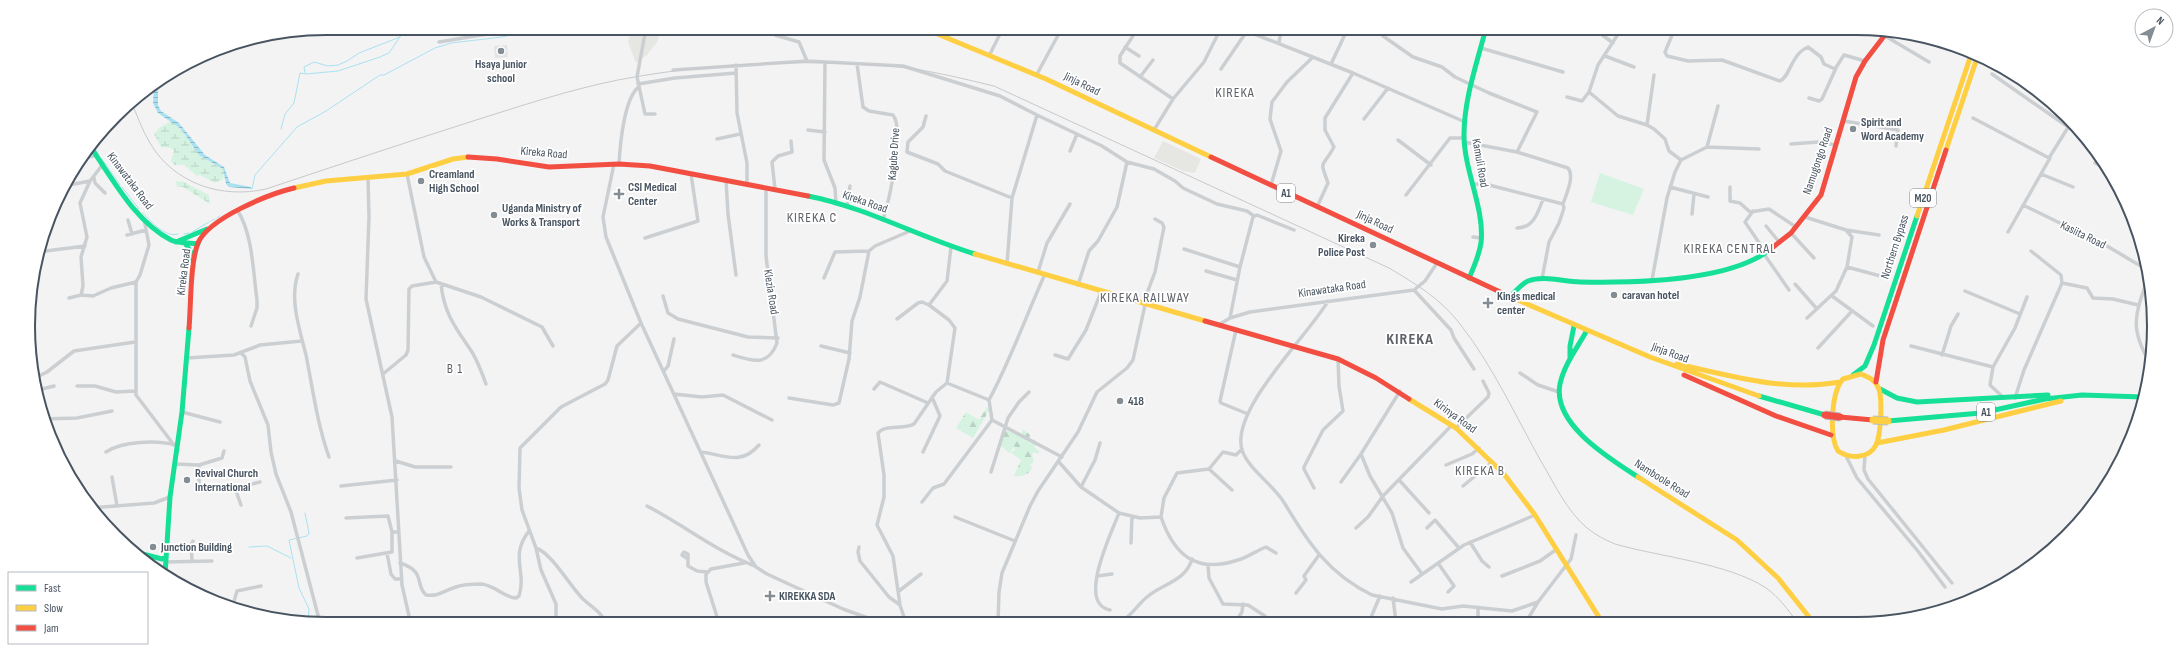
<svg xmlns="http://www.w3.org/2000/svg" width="2182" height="652" viewBox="0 0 2182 652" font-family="'Sofia Sans Condensed',sans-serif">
  <defs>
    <pattern id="forest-firs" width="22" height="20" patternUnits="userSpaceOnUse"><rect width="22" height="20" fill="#d6f3e2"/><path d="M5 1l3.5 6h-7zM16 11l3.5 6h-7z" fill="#b9d2c4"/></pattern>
    <pattern id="wetland-marsh" width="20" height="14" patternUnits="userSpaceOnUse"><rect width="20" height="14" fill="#d6f3e2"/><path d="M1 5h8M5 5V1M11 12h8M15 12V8" fill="none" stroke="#b9d2c4"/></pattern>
    <pattern id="water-rules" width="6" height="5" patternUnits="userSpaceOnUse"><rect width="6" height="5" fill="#aae1f2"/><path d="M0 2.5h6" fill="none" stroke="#8cb9c7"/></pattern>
  </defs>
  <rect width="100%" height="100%" fill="#f3f3f3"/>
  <!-- commercial -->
  <path fill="#e6e6e2" d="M632,28H662L657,42L647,55L636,63L628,42Z
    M1163,141L1201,159L1195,173L1183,171L1154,158Z"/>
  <!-- education -->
  <path fill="#e4e4e5" d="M507,45L508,57L495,58L494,46Z"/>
  <!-- forest -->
  <path fill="url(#forest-firs)" d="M987,407L990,409L973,438L956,428L966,412L979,420Z
    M1023,429L1030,435L1029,444L1034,439L1038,443L1034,447L1040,452L1037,454L1034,452L1032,454L1034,462L1030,465L1032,468C1029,475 1021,477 1014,476L1021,460L1010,452L1014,451L1015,446L1009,453L1000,445L1005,430L1021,435Z"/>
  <!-- wetland -->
  <path fill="url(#wetland-marsh)" d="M171,121L181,129L199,155L223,169L225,173L222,180L215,183L200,175L197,176L184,165H174L171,161L174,151L171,148L161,147L154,134L159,128Z
    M176,181L184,182L209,195L210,204L183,187H177Z"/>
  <!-- pitch -->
  <path fill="#d6f3e2" d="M1600,173L1644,189L1633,215L1591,202Z"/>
  <!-- water -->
  <path fill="url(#water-rules)" d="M158,84V105L161,111L179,123L205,155L224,167L230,183L251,187V189L229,187L226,184L223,169L199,155L181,129L158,113L153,103L154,87Z"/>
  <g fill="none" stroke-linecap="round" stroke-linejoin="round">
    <!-- stream -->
    <path stroke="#aae1f2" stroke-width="1" d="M305,73L304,67L314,62L328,66L338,65L347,61L359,53L400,37
      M281,129L285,114L294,103L300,73L306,74L338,71L380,57L389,53L406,28
      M91,143L98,153
      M102,159L120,185
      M122,187L139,209
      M250,188L252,189L255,175L297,127L326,111L380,75H384L435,48L451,43L502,37L541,28
      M143,213C151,222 166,238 178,234
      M217,218L220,216
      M211,221L215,219
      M192,232L209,222
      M184,234L189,233
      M305,513L309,533L307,536L289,540L299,588L309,609L308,622
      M249,547L267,546L291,558"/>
    <!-- street -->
    <path stroke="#cccfd2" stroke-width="3.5" d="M646,28L637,77L645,114H655
      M771,28L775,35L799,42L807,61L903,66L1000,96L1037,115
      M1138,28L1120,56V63L1173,99
      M1239,28L1353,73L1465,122
      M1395,28L1385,32L1383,36L1413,57L1442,67L1455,77L1489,93L1537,112L1517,152
      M1593,28L1613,43
      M1622,28L1598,65L1589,92L1618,116L1647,125L1654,129L1665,139L1669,151L1681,160
      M1675,28L1665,52L1667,56L1688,61L1722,60L1780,81C1790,77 1791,54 1808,47L1821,57L1824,64L1835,69L1844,55L1865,61
      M1875,30L1929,62
      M1778,32L1781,28
      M439,42L524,28
      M1279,42L1282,28
      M1125,47L1139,56
      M1481,48L1563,72
      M990,54L1003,28
      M1605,56L1634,67
      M825,63L824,160L835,188L836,204
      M857,64L863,107L869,111L893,115C905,130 889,201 883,220
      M1331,64L1348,28
      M736,65L737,113L747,163V185
      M1221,69L1247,31
      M673,70L807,61
      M1037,74L1062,28
      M1992,74L2068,127
      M1140,77L1153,60
      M638,84L675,78L736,73
      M1567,97L1582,101L1589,92
      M1809,98L1819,101L1822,99L1836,68
      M926,116L923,127L908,142L907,152L938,164L945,171L1012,198
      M1973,118L2049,158L2072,121
      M1364,119L1388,88
      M1844,121L1898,130L1896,146
      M1647,125L1654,75
      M808,130L825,132
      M1154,130L1173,99L1204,62L1221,28
      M717,139L740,134
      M1398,140L1431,165
      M1464,142L1517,152L1568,168C1575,176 1566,195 1563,204
      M1791,144L1818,142L1836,145
      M1707,147L1759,149
      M1070,151L1077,134
      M80,159L97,155
      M2095,163L2109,170
      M614,164L603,217L606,237L641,323L748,555L756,567L767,574L843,609L882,623
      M619,164C620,146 624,97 639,87
      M407,174L424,257L436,282
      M2041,174L2073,187
      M94,178L95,183L105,193
      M368,178L369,217L366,299L392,417L402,585L409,616L413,624
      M726,180L728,214L736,275
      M1473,184L1489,185L1563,204L1564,208L1559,223L1549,242L1542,279
      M1271,185L1281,151L1270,119L1272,102L1287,82L1312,58
      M64,186L90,181L103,164
      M1670,187L1708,197
      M1730,187V201L1740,203L1750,212L1769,209L1796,227
      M775,189L772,162L778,156L792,152L791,141
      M1406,195L1450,138H1464
      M2023,205L2107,246L2149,271
      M847,207L850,186
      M1317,207L1328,183C1319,158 1322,169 1334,147L1325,130V118L1353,73
      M238,211C253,236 253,272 257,300V308L251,326
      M1753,211L1745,222L1766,253
      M1692,214L1694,194
      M1805,217L1846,230L1852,237L1847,267L1836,291L1807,318
      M128,220L132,234
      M1766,226L1780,243
      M1517,228C1534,228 1538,212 1543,199
      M1846,230L1879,235
      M2008,232L2050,158
      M1791,233L1814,258
      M127,235L146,230
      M1473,237L1481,238
      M645,238L698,221L691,174
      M951,247L947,281L929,305L949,320L955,328L947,383L989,400C1011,359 1026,316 1045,274
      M1184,249L1240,267
      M2031,251L2061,275L2062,283
      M38,252L85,246
      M1764,254L1789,290
      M1007,264L1012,198L1037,115L1102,146L1127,162L1154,169L1175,181L1183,188L1217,204L1247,211L1254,216
      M1847,267L1884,277
      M1206,271L1237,280
      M1038,272L1047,243L1070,204
      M298,274C289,300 300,330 306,355C313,390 317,423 329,457
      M2149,275C2136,313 2128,326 2150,363
      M824,278L835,252L869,251
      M1652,280L1667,198L1675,172L1681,160L1707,147L1718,106
      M136,282V395L174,445
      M441,284C444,314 456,328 472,352C478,362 482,373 486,384
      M1795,284L1817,309
      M1078,285L1089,251L1098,241L1117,207L1127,162
      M1414,290L1451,330L1454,338L1474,369
      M1965,291L2020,314
      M81,295L83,286L81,257L87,237L80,203L90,181
      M663,296L668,313L678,319L748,337L778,338
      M1832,296L1873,326
      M69,298L81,295L93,296L111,288L136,282L140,275L149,245L144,219
      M1328,301C1309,335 1230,409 1242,450C1248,469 1275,486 1285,504C1309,544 1329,574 1372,595L1442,609L1463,606L1512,611L1538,602
      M1143,304L1155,272L1164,227L1162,223L1155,219
      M1230,318L1240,267L1253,217L1257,215L1294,230
      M897,319L918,303L922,302L929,305
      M1220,324L1230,318L1250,312L1414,290L1425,281L1437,263
      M1236,330L1220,401L1221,403L1248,414
      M821,346L850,353
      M1911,346L1993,367L1990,385L2004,398
      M1818,348L1852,311
      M241,353L245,357L250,381L268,425L271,452L276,474L291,512L320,623
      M733,355C752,361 768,367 777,343L766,256V188
      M1055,355L1068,359L1086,330L1101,292
      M1942,355L1951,326L1958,314
      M187,358L234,355L260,345L302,341
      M1993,367L2015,328L2027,297
      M664,371L668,366L674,339
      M1520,373L1538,385L1559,392
      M383,374L406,355L408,350L409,289L412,286L436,282L481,297L542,327L553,346
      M33,376L41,375L47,372L74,351L135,342
      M77,386H95L116,392L135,391
      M874,389L880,382L928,403
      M674,394L702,397L723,395L772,420
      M789,398L833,405L839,403L849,359L852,321L860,297L869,251L875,246L910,231
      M2015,398L2024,370L2062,283L2087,288L2093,298L2113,299L2138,305
      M989,400L992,420L1062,457
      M182,412L220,422
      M43,419L77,418L112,411
      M45,419L38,390L54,386
      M1456,428L1488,397L1489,393L1483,381
      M106,452C122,441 157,440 175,445
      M701,452C725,455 741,466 759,445
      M923,452L940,416L932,397
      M1361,454L1370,476L1392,513L1403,548L1422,574
      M1865,455L1864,470L1868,479L1952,583
      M1846,456L1857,478L1917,550L1945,587
      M396,461L415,467H451
      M1059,462L1081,487L1119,513C1112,532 1076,604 1110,610
      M175,464L199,465V487L202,491L229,490L260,482
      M199,465L222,458L224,451
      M1446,465L1472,454L1479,448
      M991,472L1008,418L1019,402L1029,392
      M112,477L117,506
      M1400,481L1429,513
      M1341,482L1361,454L1400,391
      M341,486L397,480
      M1463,486L1492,462
      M1081,487L1095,460L1100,443
      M235,488L241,505
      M1314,488L1304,469V467L1323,430L1343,411L1339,386L1338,359
      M1232,490L1209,469L1223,452L1236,455L1242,449
      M922,502L933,488L944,484L992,420
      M647,506C684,525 717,552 755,566
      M90,508L154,503L170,497
      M1119,513L1140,518L1161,517C1174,555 1196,574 1238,560C1248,557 1256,551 1266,547L1276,553
      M955,517L1015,541
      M1161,517L1164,498L1177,473L1209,469
      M346,518L388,516L392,532H397
      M1356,528L1368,517L1383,496L1452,425
      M1427,528L1435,520L1459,548
      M1470,542L1482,561L1489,567
      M1131,543L1132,516
      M859,547L858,552L860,561L889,597L900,605
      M536,548C553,554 570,587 584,600C593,608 601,612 607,624
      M387,553L391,574L395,579H401
      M357,558L392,552V532
      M688,559L682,555L684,552L688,554V566L697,571L707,572
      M192,560L191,545L193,541
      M166,562L212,561
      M400,563C427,572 414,584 426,595C439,597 445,590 456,587C464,584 473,584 481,584C495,585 503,597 516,598L519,596C527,571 509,557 529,531
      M1438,563L1454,586L1448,592
      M1208,565L1209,578L1223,604L1248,605L1265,616
      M1097,576L1112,574
      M1502,576L1540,561L1557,549
      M1411,582L1464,545L1535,515
      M899,591L921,574
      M1296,593L1306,580L1304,576L1319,555
      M1393,598L1396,622
      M233,605L237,591L261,586
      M1478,607V622
      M1369,622L1380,596
      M1526,622L1538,602L1571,559L1576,535
      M719,623L706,582V574L711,569L744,563
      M906,623L900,605L893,556L877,525L884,497V475L878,433C885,424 904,430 914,424L936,392L947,383
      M998,623L999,592L1002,573L1030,506L1038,491L1078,432L1097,392L1127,368L1133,360L1145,305
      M1119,623C1131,617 1137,605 1147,597C1162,584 1186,581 1192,559
      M1235,623L1242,612L1243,604
      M553,624L556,618V604L541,570L536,548L522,510L519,488L520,448L561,407L605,384L608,380L617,346L641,323"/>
    <!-- fast -->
    <path stroke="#16e098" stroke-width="5" d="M89,145C112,177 134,221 171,240C179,244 189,242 198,244
      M808,196C865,207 919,237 975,254
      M176,242L207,229
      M185,243L192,254L193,261
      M1469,278C1474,267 1479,255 1481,243C1485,209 1464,171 1464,135C1464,99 1477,63 1486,28
      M1510,297C1515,292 1521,284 1528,281C1544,275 1564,282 1580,282C1631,283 1726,282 1768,251
      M1586,332C1577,348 1564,365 1560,384C1552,424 1609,458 1638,477
      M1570,359V346L1574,326
      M1853,375L1865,366L1874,345L1917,216
      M1880,389L1897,398L1917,402L2048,395
      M1759,396L1825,415
      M1888,421L1981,413L2045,399L2082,395L2143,397
      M131,551L162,559L166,557
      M165,575L170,497L182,412L189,328"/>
    <!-- slow -->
    <path stroke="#ffcf43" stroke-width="5" d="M923,28L1046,79L1211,157
      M1946,150L1978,55
      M294,188L326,181L407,174L453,159L468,157
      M1917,216L1972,52
      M975,254L1205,321
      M1513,298L1650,357L1759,396
      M1677,364C1732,376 1784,392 1840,382
      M1861,374C1868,377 1874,379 1878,387C1883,396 1881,435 1876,445C1869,459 1850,459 1838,451C1829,437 1831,392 1843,379Z
      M1409,399L1456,428L1504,474L1535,515L1602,622
      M1877,443L1944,430L2061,401
      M1638,477L1737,540L1778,578L1813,622"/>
    <!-- jam -->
    <path stroke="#f24e42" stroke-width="5" d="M468,157L497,159L549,167L619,164L650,166L808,196
      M1211,157L1513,298
      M1768,251L1791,233L1821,195L1856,77L1865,61L1888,31
      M1205,321L1338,359L1376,378L1409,399
      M189,328C191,306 190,263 198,243C209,218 269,194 294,188
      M1684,375L1776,416L1831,435
      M1876,382L1883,340L1946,150
      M1840,417L1873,420"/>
    <!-- rail -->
    <path stroke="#c8c9cb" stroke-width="1" d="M131,101C137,115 142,130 150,143C174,184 222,199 266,189C335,166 404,143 473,121C521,106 568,90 618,80C707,63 800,59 890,66C925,69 960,78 994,86L1389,268C1416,284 1441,299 1460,324C1493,366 1516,417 1542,463C1555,485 1567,511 1587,528C1596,535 1605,540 1615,544C1660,557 1728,563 1766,588C1779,597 1788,610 1797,622"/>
    <defs>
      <path id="slow-bridge" d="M1873,420L1888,421"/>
      <path id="jam-bridge" d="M1825,415L1840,417"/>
    </defs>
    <!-- slow-bridge casing -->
    <use href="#slow-bridge" stroke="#b7bcc3" stroke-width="9" stroke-linecap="butt"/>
    <!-- jam-bridge casing -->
    <use href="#jam-bridge" stroke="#b7bcc3" stroke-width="9" stroke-linecap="butt"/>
    <!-- slow-bridge -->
    <use href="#slow-bridge" stroke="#ffcf43" stroke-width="7"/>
    <!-- jam-bridge -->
    <use href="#jam-bridge" stroke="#f24e42" stroke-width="7"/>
  </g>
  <!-- markers -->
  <g fill="#848c94" stroke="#fff" stroke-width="1.5">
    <circle cx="501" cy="51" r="4"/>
    <circle cx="1853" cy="129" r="4"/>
    <circle cx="421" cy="181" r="4"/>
    <path d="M617 188h4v4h4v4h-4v4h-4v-4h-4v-4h4z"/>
    <circle cx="494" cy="215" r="4"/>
    <circle cx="1373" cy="245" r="4"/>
    <circle cx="1614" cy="295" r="4"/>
    <path d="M1486 297h4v4h4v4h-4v4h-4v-4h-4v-4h4z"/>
    <circle cx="1120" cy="401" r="4"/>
    <circle cx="187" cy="480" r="4"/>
    <circle cx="153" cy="547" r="4"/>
    <path d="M768 590h4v4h4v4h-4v4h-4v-4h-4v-4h4z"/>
  </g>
  <g text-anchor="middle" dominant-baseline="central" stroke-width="3.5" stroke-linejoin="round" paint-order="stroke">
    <!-- shield labels -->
    <g fill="#fff" stroke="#7f8790" stroke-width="1">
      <rect x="1277" y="184" width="18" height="18" rx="3"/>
      <rect x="1910" y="189" width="26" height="18" rx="3"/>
      <rect x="1977" y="403" width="18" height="18" rx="3"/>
    </g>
    <g font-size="11" font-weight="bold" fill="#485461">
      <text x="1286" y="193">A1</text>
      <text x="1923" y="198">M20</text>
      <text x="1986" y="412">A1</text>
    </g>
    <!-- poi labels -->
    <g font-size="12" font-weight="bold" fill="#485461" stroke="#fff" text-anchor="start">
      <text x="501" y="64" text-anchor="middle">Hsaya Junior<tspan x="501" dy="14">school</tspan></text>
      <text x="1861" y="122">Spirit and<tspan x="1861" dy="14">Word Academy</tspan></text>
      <text x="429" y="174">Creamland<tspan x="429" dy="14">High School</tspan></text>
      <text x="628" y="187">CSI Medical<tspan x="628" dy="14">Center</tspan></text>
      <text x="502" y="208">Uganda Ministry of<tspan x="502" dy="14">Works &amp; Transport</tspan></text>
      <text x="1365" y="238" text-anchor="end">Kireka<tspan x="1365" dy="14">Police Post</tspan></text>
      <text x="1622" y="295">caravan hotel</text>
      <text x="1497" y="296">Kings medical<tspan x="1497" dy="14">center</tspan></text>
      <text x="1128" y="401">418</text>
      <text x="195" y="473">Revival Church<tspan x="195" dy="14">International</tspan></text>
      <text x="161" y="547">Junction Building</text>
      <text x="779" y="596">KIREKKA SDA</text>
    </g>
    <!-- street labels -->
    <g font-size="12" fill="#485461" stroke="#fff">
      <text transform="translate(1082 84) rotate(26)">Jinja Road</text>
      <text transform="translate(544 153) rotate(5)">Kireka Road</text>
      <text transform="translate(894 154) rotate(-86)">Kagube Drive</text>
      <text transform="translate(1818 161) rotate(-71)">Namugongo Road</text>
      <text transform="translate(1480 163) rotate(80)">Kamuli Road</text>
      <text transform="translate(130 181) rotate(53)">Kinawataka Road</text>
      <text transform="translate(865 202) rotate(19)">Kireka Road</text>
      <text transform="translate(1375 222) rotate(25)">Jinja Road</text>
      <text transform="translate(2083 235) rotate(26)">Kasiita Road</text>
      <text transform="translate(1895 247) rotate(-72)">Northern Bypass</text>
      <text transform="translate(184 272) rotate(-83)">Kireka Road</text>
      <text transform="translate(1332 289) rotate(-8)">Kinawataka Road</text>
      <text transform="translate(771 292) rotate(81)">Klezia Road</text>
      <text transform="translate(1670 353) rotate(20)">Jinja Road</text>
      <text transform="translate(1455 416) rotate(36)">Kirinya Road</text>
      <text transform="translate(1662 479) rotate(32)">Namboole Road</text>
    </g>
    <!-- quarter labels -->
    <g font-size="14" letter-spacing="1" fill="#5e6267" stroke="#fff">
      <text x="1235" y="92">KIREKA</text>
      <text x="812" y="217">KIREKA C</text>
      <text x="1730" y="248">KIREKA CENTRAL</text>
      <text x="1145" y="297">KIREKA RAILWAY</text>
      <text x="455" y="368">B 1</text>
      <text x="1480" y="470">KIREKA B</text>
    </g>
    <!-- district labels -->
    <g font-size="16" font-weight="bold" letter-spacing="1" fill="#5e6267" stroke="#fff">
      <text x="1410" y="339">KIREKA</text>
    </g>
  </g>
  <!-- crop -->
  <path d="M0 0H2182V652H0ZM326 35H1856A291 291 0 0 1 2147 326V326A291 291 0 0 1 1856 617H326A291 291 0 0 1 35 326V326A291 291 0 0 1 326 35Z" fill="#fff" fill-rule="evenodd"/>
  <path fill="none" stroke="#485461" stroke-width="2" d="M326 35H1856A291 291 0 0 1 2147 326V326A291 291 0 0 1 1856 617H326A291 291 0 0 1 35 326V326A291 291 0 0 1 326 35Z"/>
  <!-- legend -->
  <rect x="8" y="572" width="140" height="72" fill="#ffffff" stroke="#b6bbc0"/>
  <rect x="16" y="585" width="20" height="6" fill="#16e098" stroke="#b6bbc0"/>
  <text x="44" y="592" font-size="12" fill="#485461">Fast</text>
  <rect x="16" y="605" width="20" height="6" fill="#ffcf43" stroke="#b6bbc0"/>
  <text x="44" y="612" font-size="12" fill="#485461">Slow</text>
  <rect x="16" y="625" width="20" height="6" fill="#f24e42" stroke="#b6bbc0"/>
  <text x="44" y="632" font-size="12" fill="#485461">Jam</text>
  <!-- north arrow -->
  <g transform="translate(2154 28) rotate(41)"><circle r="19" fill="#ffffff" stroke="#b6bbc0"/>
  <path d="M0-3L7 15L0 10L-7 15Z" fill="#848c94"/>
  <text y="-6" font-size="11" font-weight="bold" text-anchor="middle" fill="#485461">N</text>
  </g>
</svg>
